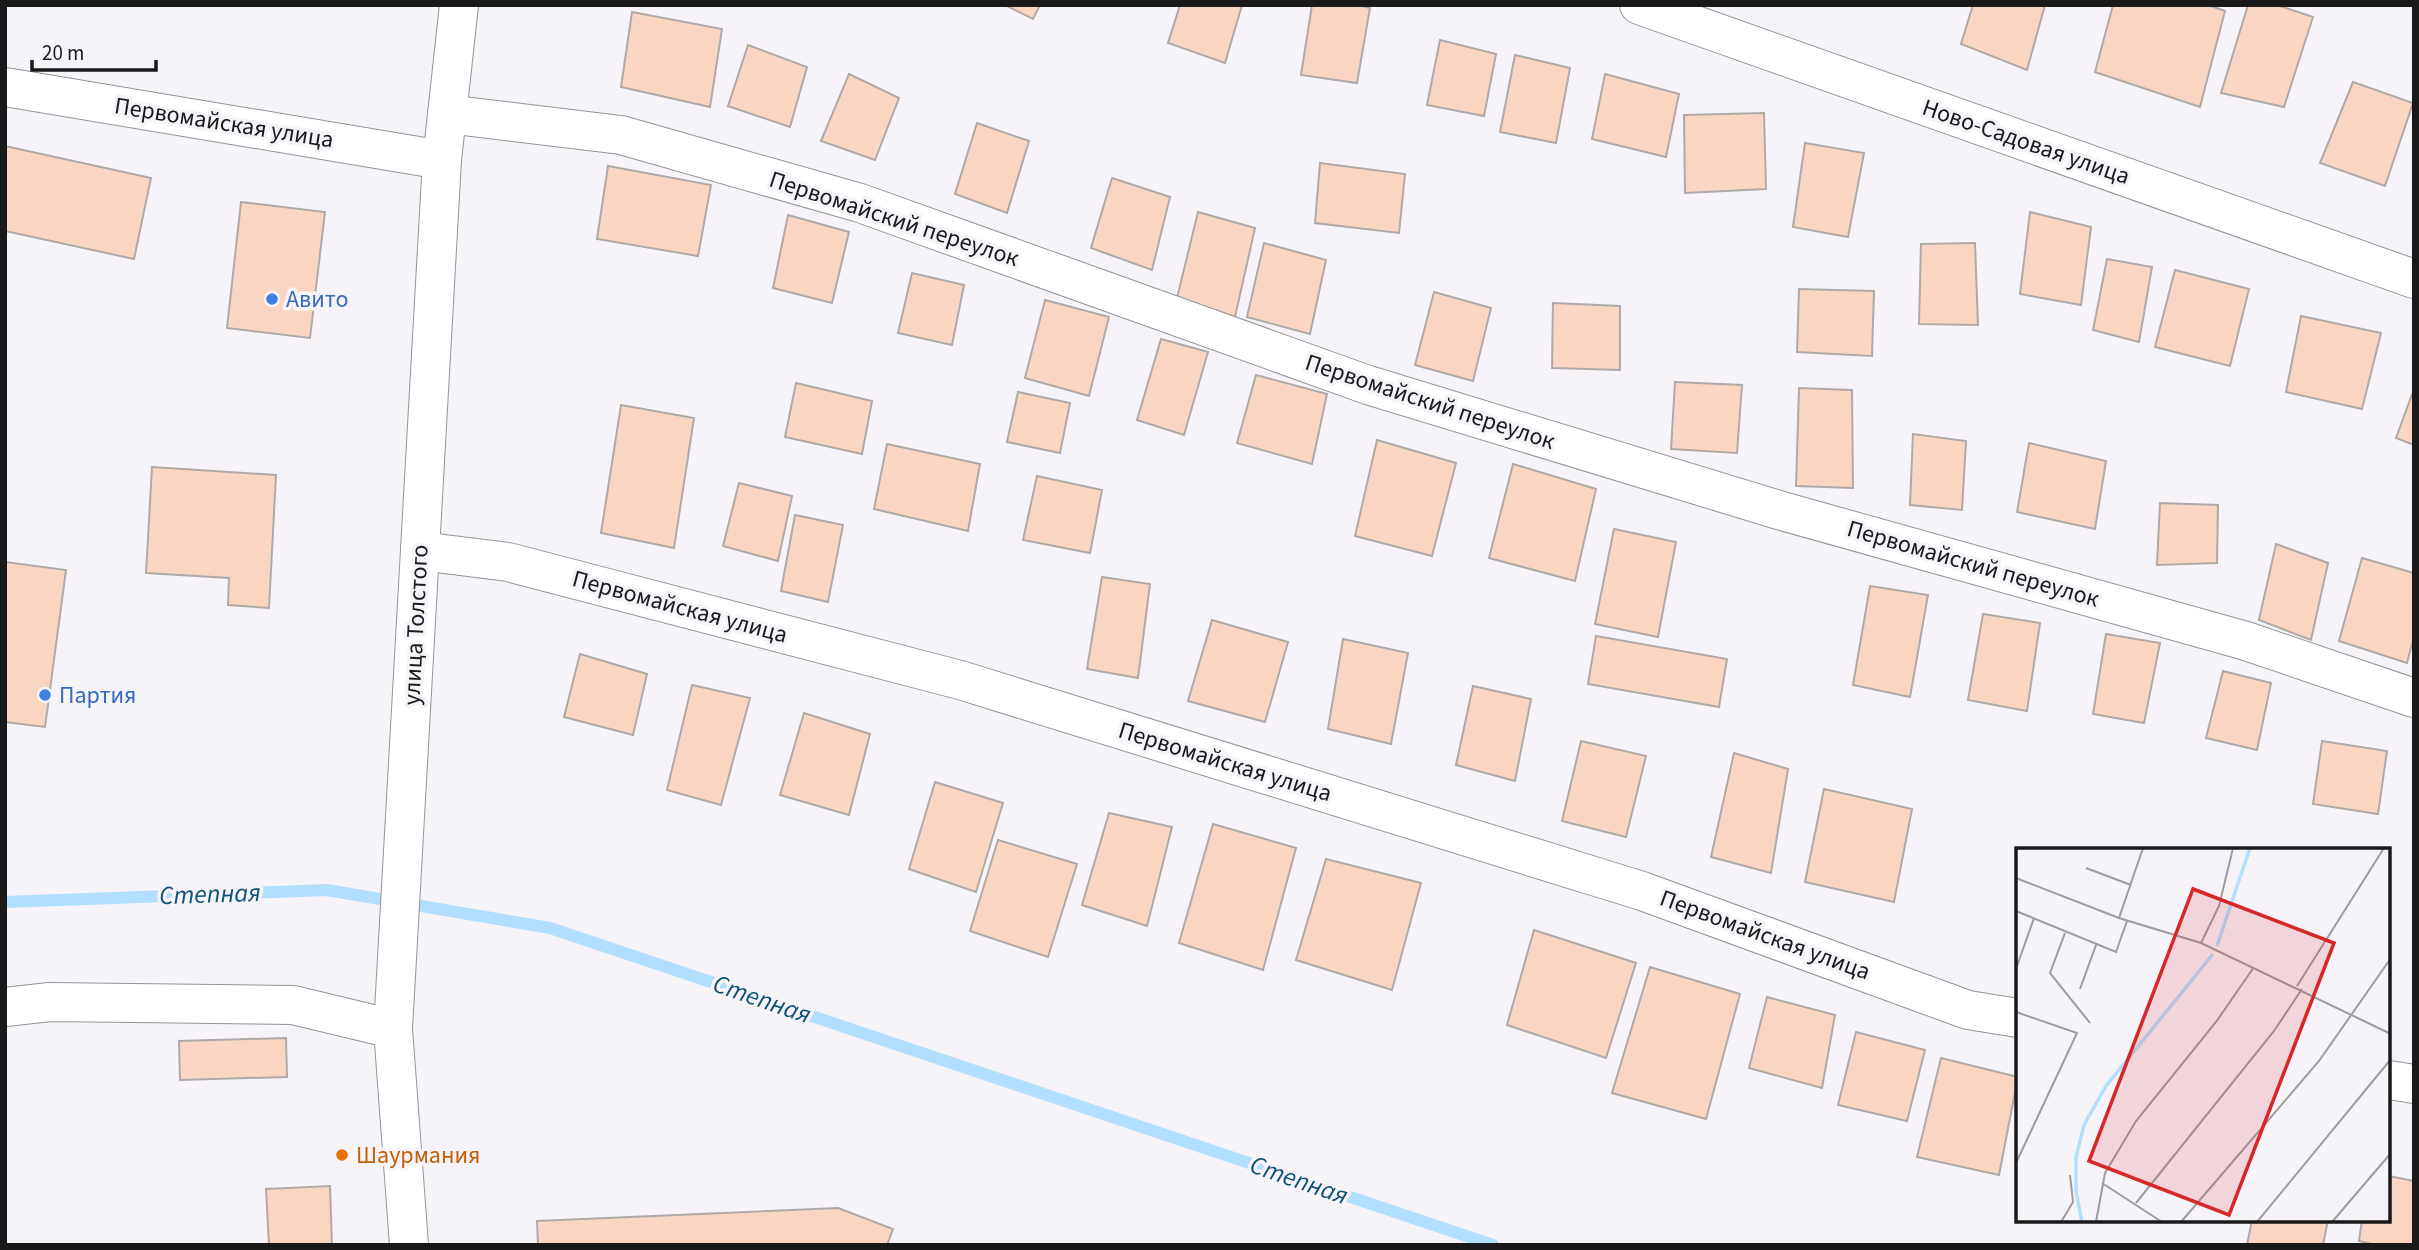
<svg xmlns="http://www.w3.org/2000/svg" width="2419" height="1250" viewBox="0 0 2419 1250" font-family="'Source Sans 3',sans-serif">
  <rect width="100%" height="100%" fill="#f7f4f9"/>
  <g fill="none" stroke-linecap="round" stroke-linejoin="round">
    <!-- stream -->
    <path stroke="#b2dfff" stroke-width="12" d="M5,902L327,890L550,928L1493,1245"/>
  </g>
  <!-- building -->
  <path fill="#fad6c2" stroke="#afaaa7" stroke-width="2" d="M1005,5H1040L1033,19Z
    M1180,5H1242L1225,63L1168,43Z
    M1312,5H1358L1370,8L1357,83L1301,75Z
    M1973,5H2045L2027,70L1961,44Z
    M2113,5H2208L2225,11L2200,107L2095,72Z
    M2248,5H2277L2313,17L2284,107L2221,93Z
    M632,12L722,29L710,107L621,87Z
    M1440,40L1496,54L1484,116L1427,105Z
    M748,45L807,67L790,127L728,106Z
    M1515,55L1570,68L1556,143L1500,132Z
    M849,74L899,98L875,160L821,141Z
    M1605,74L1679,94L1666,157L1592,139Z
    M2353,82L2413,103L2385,186L2320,163Z
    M1764,113L1766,189L1685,193L1684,115Z
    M977,123L1029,141L1007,213L955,194Z
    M1805,143L1864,153L1848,237L1793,227Z
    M5,146L151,178L134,259L5,231Z
    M1320,163L1405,174L1399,233L1315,223Z
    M608,166L711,185L698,256L597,239Z
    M1112,178L1170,197L1152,270L1091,248Z
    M241,202L325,212L310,338L227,328Z
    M1198,212L1255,228L1235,317L1177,298Z
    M2030,212L2091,227L2081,305L2020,294Z
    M788,215L849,232L832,303L773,288Z
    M1264,243L1326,260L1310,334L1247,317Z
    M1975,243L1978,325L1919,324L1921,244Z
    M2107,259L2152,267L2139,342L2093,330Z
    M2175,270L2249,289L2230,366L2155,347Z
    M912,273L964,285L952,345L898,333Z
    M1799,289L1874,291L1872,356L1797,352Z
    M1434,292L1491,308L1473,381L1415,365Z
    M1045,300L1109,317L1089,396L1025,378Z
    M1553,303L1620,306V370L1552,368Z
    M2301,316L2381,333L2362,409L2286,392Z
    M1161,339L1208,352L1184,435L1137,420Z
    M1256,375L1327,394L1312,464L1237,443Z
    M1675,382L1742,385L1737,453L1671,449Z
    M796,383L872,401L862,454L785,437Z
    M1799,388L1852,390L1853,488L1796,486Z
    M2414,389V445L2396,438Z
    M1018,392L1070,403L1060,453L1007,442Z
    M621,405L694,418L674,548L601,533Z
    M1913,434L1966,441L1962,510L1910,505Z
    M1377,440L1456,463L1432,556L1355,536Z
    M2029,443L2106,461L2095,529L2017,512Z
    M887,444L980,464L968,531L874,509Z
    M1513,464L1596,489L1575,581L1489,558Z
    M152,467L276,475L269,608L228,605L229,578L146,573Z
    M1037,476L1102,490L1090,553L1023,540Z
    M739,483L792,496L778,561L723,546Z
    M2160,503L2218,505L2217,563L2157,565Z
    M795,515L843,525L828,602L781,591Z
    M1614,529L1676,542L1658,637L1595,624Z
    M2276,544L2328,563L2311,640L2259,620Z
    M2362,558L2414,573V636L2407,663L2339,641Z
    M5,562L66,570L45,727L5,722Z
    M1102,577L1150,584L1138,678L1087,669Z
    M1870,586L1928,595L1910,697L1853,685Z
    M1983,614L2040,623L2027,711L1968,700Z
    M1212,620L1288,642L1265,722L1188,701Z
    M2106,634L2160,643L2144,723L2093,714Z
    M1596,636L1727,659L1719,707L1588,684Z
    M1343,639L1408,653L1391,744L1328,729Z
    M580,654L647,674L633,735L564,717Z
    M2223,671L2271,683L2257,750L2206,738Z
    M692,685L750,698L721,805L667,790Z
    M1473,686L1531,699L1515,781L1456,765Z
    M804,713L870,734L849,815L780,795Z
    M1581,741L1646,756L1626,837L1562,821Z
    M2322,741L2387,751L2378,814L2313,804Z
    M1734,753L1788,769L1771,873L1711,857Z
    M935,782L1003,803L976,892L909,869Z
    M1824,789L1912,809L1894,902L1805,882Z
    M1109,813L1172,827L1147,926L1082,905Z
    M1213,824L1296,848L1263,970L1179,943Z
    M998,840L1077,864L1048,957L970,931Z
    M1326,859L1421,883L1392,990L1296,960Z
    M1534,930L1636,963L1606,1058L1507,1025Z
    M1650,967L1740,994L1706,1119L1612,1093Z
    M1767,997L1835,1015L1822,1088L1749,1068Z
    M1856,1032L1925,1050L1907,1121L1838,1105Z
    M286,1038L287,1077L180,1080L179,1041Z
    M1941,1058L2018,1077L1999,1175L1917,1157Z
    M2389,1176L2414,1181V1245H2376L2359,1241L2362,1220H2389Z
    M330,1186L332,1245H269L266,1189Z
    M838,1208L893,1229L887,1245H538L537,1221Z
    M2252,1220H2328L2323,1245H2247Z"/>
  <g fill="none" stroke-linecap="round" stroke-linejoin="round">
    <defs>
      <path id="minor" d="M1639,5L2414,279
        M5,87L442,160
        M447,114L621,135L860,203L1368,385L1782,511L2246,641L2414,698
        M420,551L508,562L960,680L1642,891L1968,1010L2018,1018
        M5,1007L50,1002L293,1005L393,1029
        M2389,1080L2414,1084"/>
      <path id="secondary" d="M409,1245L393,1029L442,160L459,5"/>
    </defs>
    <!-- minor casing -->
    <use href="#minor" stroke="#969397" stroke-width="40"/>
    <!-- secondary casing -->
    <use href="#secondary" stroke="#969397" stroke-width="40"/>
    <!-- minor -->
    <use href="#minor" stroke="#fff" stroke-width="38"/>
    <!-- secondary -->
    <use href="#secondary" stroke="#fff" stroke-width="38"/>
  </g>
  <!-- markers -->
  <g fill="#3f7fe0" stroke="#f7f4f9" stroke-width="2.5">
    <circle cx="272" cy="299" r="7"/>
    <circle cx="45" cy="695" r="7"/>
  </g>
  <circle fill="#e8710a" stroke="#f7f4f9" stroke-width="2.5" cx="342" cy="1155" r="7"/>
  <g text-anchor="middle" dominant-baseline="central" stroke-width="7" stroke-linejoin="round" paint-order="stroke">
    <!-- street labels -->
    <g font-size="24" fill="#1a191a" stroke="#f7f4f9">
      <text transform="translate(224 123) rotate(9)">Первомайская улица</text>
      <text transform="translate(2026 142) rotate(19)">Ново-Садовая улица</text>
      <text transform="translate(894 219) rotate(18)">Первомайский переулок</text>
      <text transform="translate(1430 402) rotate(18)">Первомайский переулок</text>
      <text transform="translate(1973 564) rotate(16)">Первомайский переулок</text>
      <text transform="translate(680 607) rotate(15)">Первомайская улица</text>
      <text transform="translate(416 625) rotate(-87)">улица Толстого</text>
      <text transform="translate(1225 762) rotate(17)">Первомайская улица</text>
      <text transform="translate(1765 935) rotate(20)">Первомайская улица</text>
    </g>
    <!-- shop labels -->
    <g font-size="24" fill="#366cbe" stroke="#f7f4f9" text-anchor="start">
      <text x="286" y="299">Авито</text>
      <text x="59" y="695">Партия</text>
    </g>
    <!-- food labels -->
    <g font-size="24" fill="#c56008" stroke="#f7f4f9" text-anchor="start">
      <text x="356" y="1155">Шаурмания</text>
    </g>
    <!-- water labels -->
    <g font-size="26" font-style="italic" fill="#0c5277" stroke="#f7f4f9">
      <text transform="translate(210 894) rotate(-2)">Степная</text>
      <text transform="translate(762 999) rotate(19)">Степная</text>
      <text transform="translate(1299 1180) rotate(19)">Степная</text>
    </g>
  </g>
  <!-- overview -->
  <g transform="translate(2016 848)">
    <rect width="374" height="374" fill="#f7f4f9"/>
    <path fill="none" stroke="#b2dfff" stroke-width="3.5" d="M201,98L234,0M66,374L60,343V309L68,277L90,238L197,106"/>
    <path fill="none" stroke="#9f9ca0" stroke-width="2" d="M70,20L115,37M0,30L103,70L185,95L375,186M0,63L100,104L111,73M103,70L127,0M49,85L34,125L74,175M185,95L203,58L217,0M1,118L18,70M281,138L368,0M64,141L80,97M0,164L61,185L0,315M86,335L146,374M120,355L258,183L286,141M45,374L57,354L54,327M80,374L89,325L120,273L200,174L238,119M165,374L303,213L375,110M241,374L375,211M316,374L375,305"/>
    <path fill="#d62828" fill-opacity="0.15" stroke="#d62828" stroke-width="3.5" d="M177,41L318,95L213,367L73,313Z"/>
    <rect width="374" height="374" fill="none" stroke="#1a191a" stroke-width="3.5"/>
  </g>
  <!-- border -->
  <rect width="2419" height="1250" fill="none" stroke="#1a191a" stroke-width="14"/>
  <!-- scale -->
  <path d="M32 60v10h124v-10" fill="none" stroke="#1a191a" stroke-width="3.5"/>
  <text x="42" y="60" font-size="21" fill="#1a191a" stroke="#f7f4f9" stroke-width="5" paint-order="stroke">20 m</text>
</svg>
